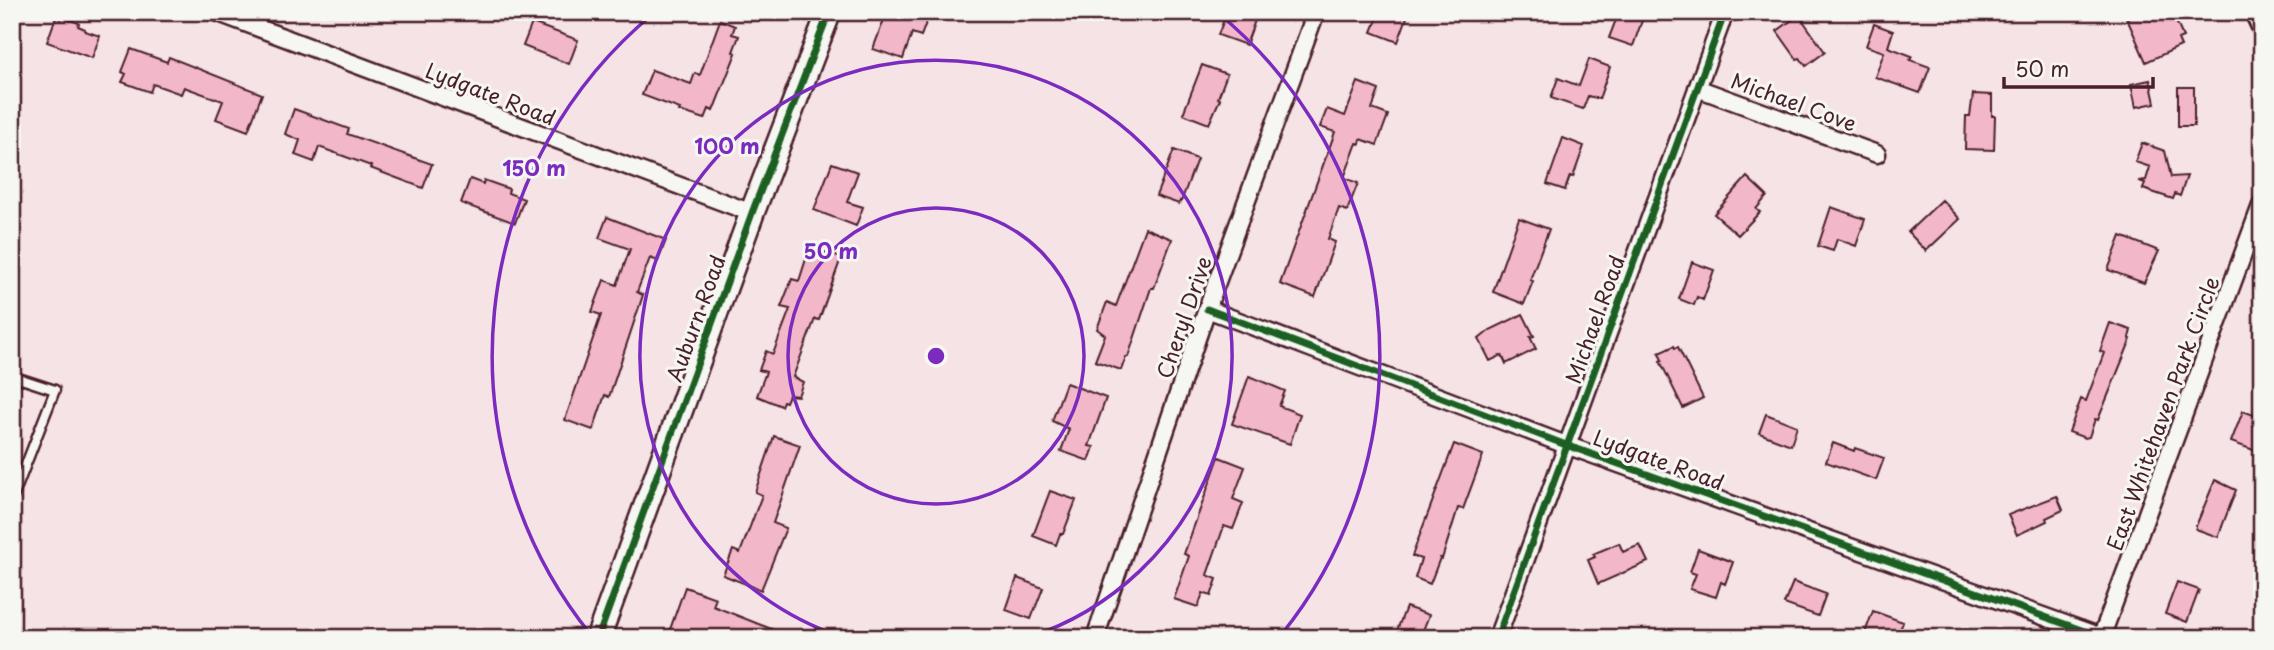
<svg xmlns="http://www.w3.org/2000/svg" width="2274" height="650" viewBox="0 0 2274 650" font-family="'Playpen Sans',sans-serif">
  <rect width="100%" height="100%" fill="#f5e3e6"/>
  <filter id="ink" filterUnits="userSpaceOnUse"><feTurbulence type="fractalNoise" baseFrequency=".0143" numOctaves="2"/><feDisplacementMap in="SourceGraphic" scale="14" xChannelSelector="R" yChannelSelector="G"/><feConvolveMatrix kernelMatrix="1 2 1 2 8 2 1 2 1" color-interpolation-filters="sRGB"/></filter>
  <g filter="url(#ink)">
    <!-- building -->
    <path fill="#f2b8c9" stroke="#4a1f2b" stroke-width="2" d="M887,12H930L921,36L912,33L903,59L873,49Z
      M1227,12H1258L1246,45L1218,35Z
      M1380,12H1409L1398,42L1372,32Z
      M1623,12H1645L1633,46L1609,38L1617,17L1620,18Z
      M2124,12H2172L2183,37L2178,39L2181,46L2146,62Z
      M1799,15L1825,52L1806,66L1800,58L1797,59L1777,31Z
      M56,17L61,19L62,17L79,23L78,26L85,29V31L100,36L92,58L47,42Z
      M720,20L735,26L732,34L739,36L733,52L736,53L713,111L709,109L705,119L679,111L680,109L642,95L652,70L691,84L695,73L700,75Z
      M532,23L578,40L569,64L523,46Z
      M1874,24L1893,31L1888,47L1912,56L1910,60L1930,67L1920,93L1875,77L1884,52L1866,46Z
      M131,49L167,62L169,57L262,94L248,131L216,119L223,101L184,87L181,94L153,84L150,92L122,82L126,74L122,72Z
      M1589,59L1610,67L1599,99L1588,96L1583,109L1551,98L1558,78L1579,86Z
      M1202,65L1227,74L1218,98L1220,99L1209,124L1183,114Z
      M2150,80L2155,103L2136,107L2131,84Z
      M1358,82L1379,90L1372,109L1388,115L1377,145L1361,139L1360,144L1357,143L1344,178L1358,183L1347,211L1339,208L1328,239L1335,242L1315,297L1280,284L1335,132L1320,127L1327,109L1345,116Z
      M2178,87H2194V126H2178Z
      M1973,94L1992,95V116H1995L1994,150L1965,149L1966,116H1970Z
      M294,109L349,129L347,134L432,164L423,188L370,168L371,166L319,147L314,162L295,155L300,140L285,134Z
      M1563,138L1584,146L1573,177L1570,176L1565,190L1547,184Z
      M2142,143L2165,151L2171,177L2187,176L2180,196L2175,194L2173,199L2143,189L2145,183L2139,181L2146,180L2150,167L2135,162Z
      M1174,150L1197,159L1181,202L1180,201L1179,204L1156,196Z
      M832,163L858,172L847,202L863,207L856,226L814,210Z
      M1747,177L1767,196L1756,209L1760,212L1738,235L1714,214Z
      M470,179L483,184L484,180L509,189L508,193L524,199L515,223L461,203Z
      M1942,200L1960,219L1926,251L1908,232Z
      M1831,207L1865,219L1856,246L1837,239L1833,251L1818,246Z
      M607,217L666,240L658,261L650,258L637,292L643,295L609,397L605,395L593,430L565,420L601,315L592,312L604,280L617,285L630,249L599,238Z
      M1519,218L1549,229L1530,280L1533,281L1524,304L1493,292Z
      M1145,228L1172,239L1154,288H1151L1128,357H1126L1121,370L1095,361L1105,335L1097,329L1107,302L1116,306Z
      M2121,236L2159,251L2144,283L2108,270Z
      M815,249L841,258L819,320L815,319L793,377L803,382L798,396L789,395L786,402L783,401L781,406L757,396L766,372L759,370L766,351L773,354L790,309L781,307L792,279L799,281L806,259L811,261Z
      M1692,262L1714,270L1703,300L1697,297L1694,305L1679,299Z
      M1523,314L1534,336L1530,337L1536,349L1506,364L1502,355L1490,361L1479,339L1490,330Z
      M2110,323L2131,330L2129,338L2131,339L2098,420L2095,419L2089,437L2085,438L2069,432L2081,399L2086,401L2104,353L2100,351Z
      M1674,346L1675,348L1678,347L1703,398L1683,408L1660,361L1662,360L1659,353Z
      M1249,376L1285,391L1279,406L1300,414L1290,444L1232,424Z
      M1066,383L1106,398L1089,446L1094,447L1089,461L1061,451L1069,429L1052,421Z
      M2243,411L2262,418V453L2231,442Z
      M1766,414L1797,426L1791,445L1759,433Z
      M774,436L800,445L773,523L786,528L761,590L723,575L733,550L740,553L762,495L755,492Z
      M1833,443L1854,451L1855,448L1884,458L1876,480L1826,462Z
      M1454,444L1483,455L1463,509L1458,508L1442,559L1440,558L1430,584L1415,578L1421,559L1412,556Z
      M1219,457L1245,467L1233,499L1243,503L1233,529L1224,526L1207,575L1217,579L1211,596L1203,593L1198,607L1174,599L1189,556L1184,554Z
      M2215,480L2236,490L2218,537L2196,529V526Z
      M1050,491L1076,500L1063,534H1060L1056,545L1033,536Z
      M2057,496L2063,510L2046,518L2047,521L2017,535L2008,515Z
      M1619,543L1623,552L1640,545L1648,562L1598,584L1588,560L1595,557L1593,554Z
      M1698,549L1733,562L1725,584L1721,582L1716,597L1690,589L1696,574L1690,572Z
      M1017,578L1043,588L1031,619L1006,610Z
      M1793,582L1826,594L1818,616L1784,604Z
      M2177,582L2199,590L2187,622L2165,614Z
      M685,587L716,598L713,606L794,638H718L704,632L702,638H667Z
      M1406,607L1429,615L1420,638H1394Z
      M1873,611L1903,622L1897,638H1879L1865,633Z"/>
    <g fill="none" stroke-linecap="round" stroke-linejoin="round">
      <defs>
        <path id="lane" d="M12,376L55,390L12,500"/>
        <path id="street" d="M216,12L752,213
          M2253,12L2262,31
          M1697,88L1877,154
          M1207,309L1566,445L2101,637
          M1095,638L1207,309L1316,12
          M1497,638L1725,12
          M2101,638L2262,203"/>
        <path id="secondary" d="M598,638L752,213L829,12"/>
      </defs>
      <!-- lane casing -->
      <use href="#lane" stroke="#4a1f2b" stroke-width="13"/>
      <!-- street casing -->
      <use href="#street" stroke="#4a1f2b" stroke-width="21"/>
      <!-- secondary casing -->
      <use href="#secondary" stroke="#4a1f2b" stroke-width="28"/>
      <!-- lane -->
      <use href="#lane" stroke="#f6f6f2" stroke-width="8"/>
      <!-- street -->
      <use href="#street" stroke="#f6f6f2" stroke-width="16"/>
      <!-- secondary -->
      <use href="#secondary" stroke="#f6f6f2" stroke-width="23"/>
      <defs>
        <path id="cycleway" d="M1207,309L1566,445L2101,637
          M598,638L752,213L829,12
          M1497,638L1725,12"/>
      </defs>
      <!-- cycleway casing -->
      <use href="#cycleway" stroke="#f6f6f2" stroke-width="11"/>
      <!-- cycleway -->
      <use href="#cycleway" stroke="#1b5e20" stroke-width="7"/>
    </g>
  </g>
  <!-- distance rings -->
  <g fill="none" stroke="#7b2cbf" stroke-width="3.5">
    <circle cx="936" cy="356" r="148"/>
    <path d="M845 638A296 296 0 1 1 1027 638"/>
    <path d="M591 635A444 444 0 0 1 654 13M1218 13A444 444 0 0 1 1281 635"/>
  </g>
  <g text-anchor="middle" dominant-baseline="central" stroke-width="6" stroke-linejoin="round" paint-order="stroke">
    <!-- street labels -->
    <g font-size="21" fill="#4a1f2b" stroke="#f6f6f2">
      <text transform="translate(491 93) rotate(21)">Lydgate Road</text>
      <text transform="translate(1794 101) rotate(20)">Michael Cove</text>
      <text transform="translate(1183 317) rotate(-71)">Cheryl Drive</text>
      <text transform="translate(695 318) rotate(-70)">Auburn Road</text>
      <text transform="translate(1594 319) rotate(-70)">Michael Road</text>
      <text transform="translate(2162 413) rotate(-70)">East Whitehaven Park Circle</text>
      <text transform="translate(1659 459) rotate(20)">Lydgate Road</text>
    </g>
  </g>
  <circle cx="936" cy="356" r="10" fill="#7b2cbf" stroke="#f6f6f2" stroke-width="3.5"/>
  <g font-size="21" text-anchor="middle" font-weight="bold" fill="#7b2cbf" stroke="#f6f6f2" stroke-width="6" stroke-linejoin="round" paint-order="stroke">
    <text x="727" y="154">100 m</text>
    <text x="534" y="176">150 m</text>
    <text x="831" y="259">50 m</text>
  </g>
  <!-- margin -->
  <rect width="2274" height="650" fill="none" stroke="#f6f6f2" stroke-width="42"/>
  <rect x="21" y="21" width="2232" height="608" fill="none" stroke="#4a1f2b" stroke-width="2.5" filter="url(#ink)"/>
  <!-- scale -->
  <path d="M2004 77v10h149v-10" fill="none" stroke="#4a1f2b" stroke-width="3.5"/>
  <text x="2015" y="77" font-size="21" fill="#4a1f2b" stroke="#f6f6f2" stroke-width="5" paint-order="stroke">50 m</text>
</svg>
